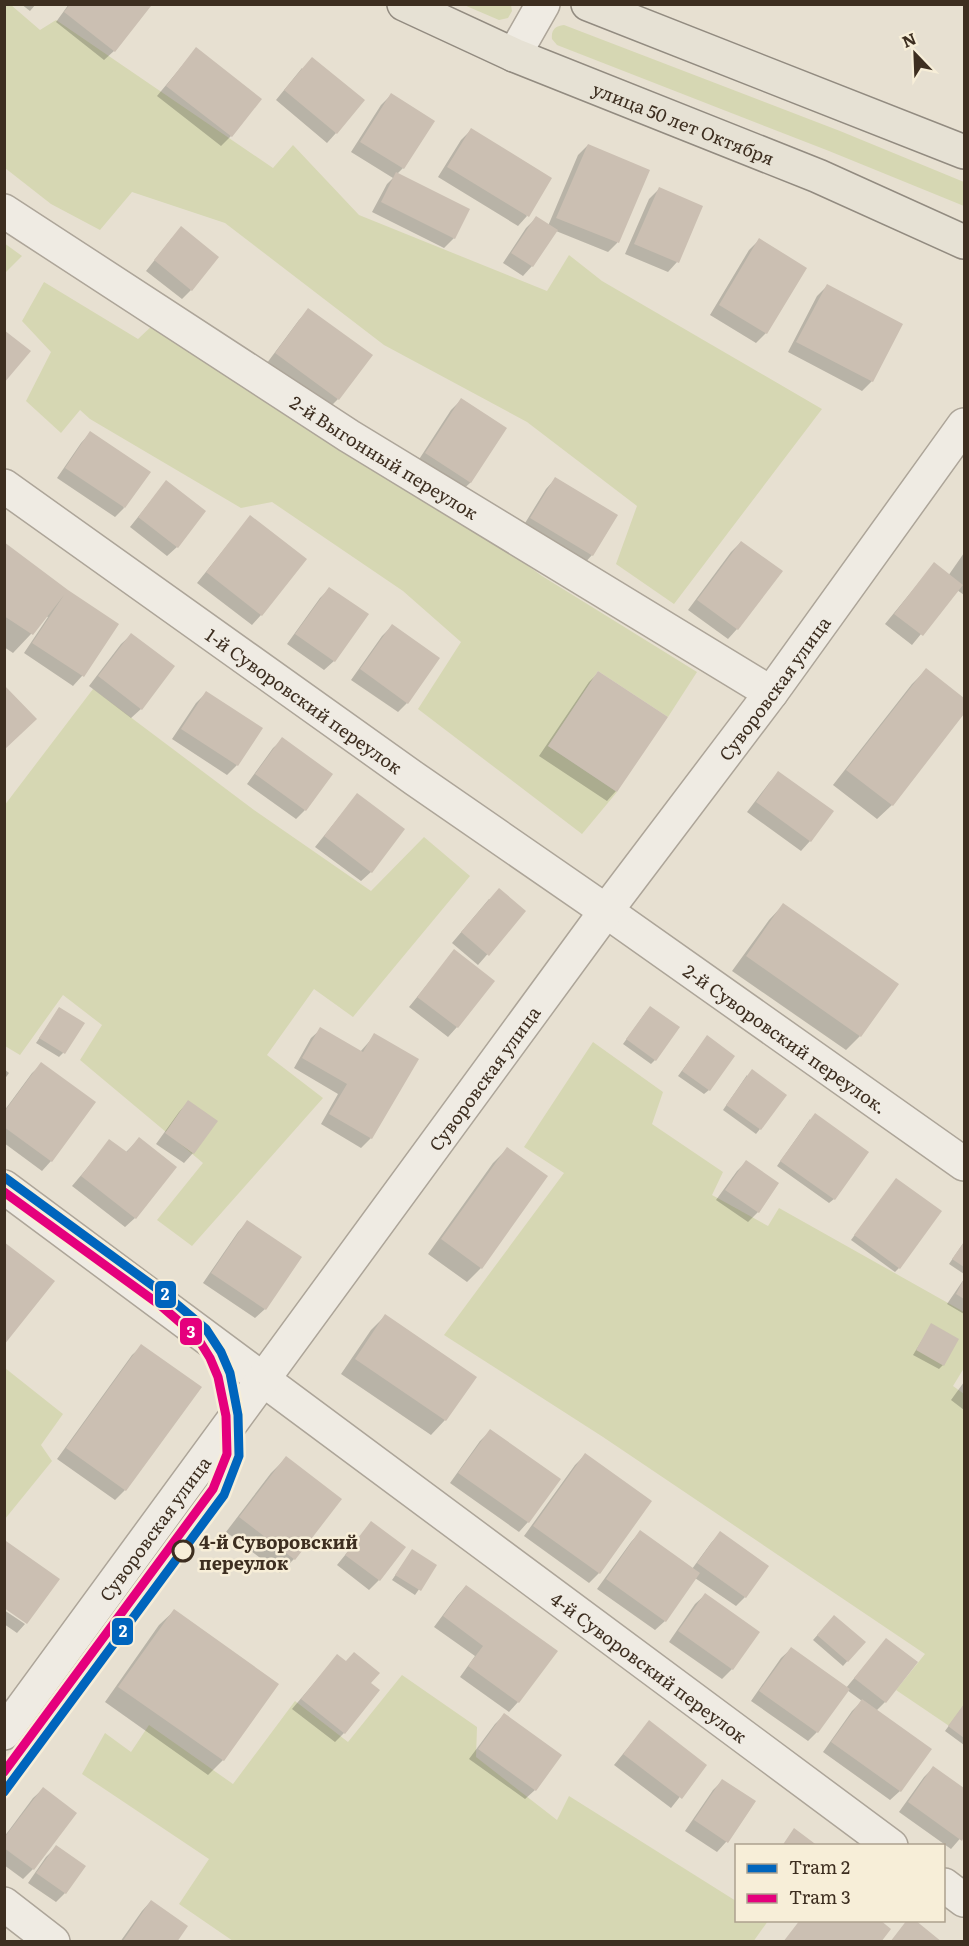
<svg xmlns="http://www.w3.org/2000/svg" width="969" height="1946" viewBox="0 0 969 1946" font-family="Literata,serif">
  <rect width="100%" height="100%" fill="#e7e0d1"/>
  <!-- green -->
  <path fill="#d6d7b3" d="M4,5H11L40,30L56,20L273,168L293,145L359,215L547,291L569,255L602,281L822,409L674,604L616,564L637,506L527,422L384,345L225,223L132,192L100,230L51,204L5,168Z
    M464,5H511L512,11L508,18L499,20Z
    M564,25L840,131L964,182V206L829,151L557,45L552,39C551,30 555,26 564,25Z
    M4,243L22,256L5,273H4Z
    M44,282L138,339L155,323L466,520L542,576L697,672L668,717L598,671L548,746L617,792L582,834L418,709L461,642L403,591L272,502L241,508L90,419L80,410L61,433L26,401L51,352L22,321Z
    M93,689L254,810L371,891L424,837L470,876L353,1017L314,989L267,1055L323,1098L192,1246L157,1220L203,1163L80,1060L102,1025L63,995L20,1055L5,1046L4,806Z
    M593,1042L663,1092L652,1124L723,1172L712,1195L768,1226L779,1208L964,1312V1368L953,1386L964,1394V1736L896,1690L925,1654L603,1437L444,1335L564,1173L524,1147Z
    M5,1368L63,1414L41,1445L52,1461L5,1519Z
    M402,1675L477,1727L476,1757L557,1820L569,1796L736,1901V1920L768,1921L753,1942L233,1941L179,1904L209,1859L82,1774L105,1733L131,1752L149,1725L233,1784L295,1701L348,1742Z"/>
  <!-- shadow -->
  <path fill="#0003" d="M21,4H36L30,11Z
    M69,4H147L114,51L104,60L56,22Z
    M196,49L231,136L221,146L157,96Z
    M302,68L336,133L327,143L276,100Z
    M391,95L433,122L403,168L397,174L454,238L444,248L372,212L387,184L393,178L351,152L381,105Z
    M471,130L527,216L518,226L438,177L461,140Z
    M588,145L648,170L617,243L608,252L556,231L532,266L523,276L503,263L526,228L536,218L548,226L578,155Z
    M659,189L701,207L677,262L668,272L625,254L649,199Z
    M172,238L191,290L182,299L146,271Z
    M759,240L766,333L756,343L710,315L749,250Z
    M827,286L872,381L862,391L788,352L817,296Z
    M309,310L338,399L329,408L267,363L299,320Z
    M461,400L505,429L470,483L460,492L416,464L451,410Z
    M90,433L124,508L115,517L57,478L81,443Z
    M555,479L592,555L583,565L522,528L546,489Z
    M166,482L177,547L167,556L130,527Z
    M250,517L261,615L252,625L197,583Z
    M741,542L737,629L728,639L688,610L731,552Z
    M4,544L67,591L117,625L82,676L73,686L24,653L48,617L46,616L31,634L13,653L4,647Z
    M964,553V595L957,590L912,645L885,624L934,564L948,576Z
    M329,589L334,661L324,670L287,644L320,598Z
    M392,626L407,703L398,712L351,680L382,636Z
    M131,635L141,709L131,718L89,686L121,644Z
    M926,670L964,700V711L892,805L877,819L833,785L912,684Z
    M599,672L616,791L607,801L539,756L589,682Z
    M206,693L237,765L227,775L172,739L196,703Z
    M283,739L305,810L296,819L247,784L273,748Z
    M778,773L810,841L801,851L747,812L769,783Z
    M357,795L371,872L361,881L315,847Z
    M489,899L524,912L478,965L452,943Z
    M783,905L860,1036L846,1050L732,971L769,920Z
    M454,951L457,1027L448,1037L409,1007Z
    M59,1009L63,1053L59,1057L36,1043Z
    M646,1012L655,1060L651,1064L623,1044Z
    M321,1029L360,1052L375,1035L371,1138L361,1148L321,1124L338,1094L294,1068L311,1038Z
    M703,1042L709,1090L704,1094L678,1076Z
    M42,1064L51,1161L42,1171L4,1143V1111L32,1073Z
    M4,1069L9,1073L4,1080Z
    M747,1075L760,1129L756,1134L723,1110Z
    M188,1102L193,1153L184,1163L156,1144L179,1112Z
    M810,1119L834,1199L829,1203L777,1166Z
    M139,1139L135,1218L125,1227L72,1186L110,1141L125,1153Z
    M507,1149L481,1268L467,1282L428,1254L493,1163Z
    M746,1162L777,1183L758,1212L748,1222L716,1200L737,1171Z
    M896,1180L899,1268L895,1272L851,1240Z
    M247,1222L265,1309L255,1318L203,1283L238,1232Z
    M964,1242V1274L949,1264Z
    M964,1279V1314L947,1304Z
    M385,1316L475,1377L445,1420L431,1435L341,1374L371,1330Z
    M932,1324L943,1365L939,1369L913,1355Z
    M142,1346L199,1388L125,1490L115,1500L57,1459L132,1355Z
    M964,1382V1410L951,1400Z
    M490,1431L559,1480L528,1522L519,1532L450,1483L480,1441Z
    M585,1455L599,1573L589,1583L524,1536L575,1465Z
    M286,1458L294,1559L280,1573L226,1532L271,1473Z
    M371,1523L379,1580L369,1590L337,1565Z
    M640,1532L692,1569L711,1543L720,1533L745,1597L736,1606L695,1578L665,1621L655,1630L597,1589L631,1542Z
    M412,1551L435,1566L415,1595L392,1580Z
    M466,1586L518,1702L509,1712L460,1677L475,1656L434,1627L457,1596Z
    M705,1595L758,1633L732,1669L722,1679L669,1642L695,1604Z
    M4,1610L25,1624L17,1633L4,1624Z
    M174,1611L277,1684L223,1760L208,1775L105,1702L159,1625Z
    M830,1621L864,1642L843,1666L813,1640Z
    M886,1640L885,1702L876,1711L900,1791L890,1800L823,1752L852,1711L862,1701L847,1690L817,1732L808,1741L751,1701L781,1658L791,1649L846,1688Z
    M337,1656L369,1683L344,1733L335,1742L292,1709Z
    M964,1705V1745L945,1731Z
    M504,1715L535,1790L525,1799L469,1759L495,1724Z
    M649,1722L705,1765L671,1808L614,1765Z
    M933,1768L964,1790V1834L951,1849L899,1812L924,1777Z
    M722,1781L754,1802L726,1842L717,1852L685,1831L713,1790Z
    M43,1789L75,1813L33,1869L23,1879L4,1865V1837L33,1798Z
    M56,1847L65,1893L56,1902L28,1883L46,1857Z
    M151,1901L175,1942H120L142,1911Z"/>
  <!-- building -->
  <path fill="#cbbfb2" d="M70,4H150L151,6L115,52L64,12Z
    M196,47L262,99L232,137L166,86Z
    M312,57L365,100L337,134L284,90Z
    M391,93L435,121L404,169L360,142Z
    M471,128L552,178L529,217L447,167Z
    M588,144L650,170L619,243L556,218Z
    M396,172L470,209L455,239L381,202Z
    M659,187L703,206L679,263L634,244Z
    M536,216L558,230L533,267L511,253Z
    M181,226L219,257L192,291L154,260Z
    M759,238L807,268L767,334L719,305Z
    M827,284L903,324L873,382L796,342Z
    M308,308L373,355L339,400L275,353Z
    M4,330L31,351L4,383Z
    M461,398L507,428L471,483L425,453Z
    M90,431L151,472L125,508L65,468Z
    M555,477L618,515L593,556L530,518Z
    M166,480L206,511L178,548L138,517Z
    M250,515L307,559L262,616L206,572Z
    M741,541L783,571L738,630L697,600Z
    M4,542L68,590L119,624L84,677L32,643L64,595L33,635L4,616Z
    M934,562L963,585L923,636L894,614Z
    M329,587L369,614L335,662L295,634Z
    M392,624L440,658L408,704L360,669Z
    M131,633L175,666L142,710L98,676Z
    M926,668L964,698V714L893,806L846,770Z
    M598,671L668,717L617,792L548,746Z
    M4,685L37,719L4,750Z
    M206,691L263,728L238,766L181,729Z
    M282,737L333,774L306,811L255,774Z
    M778,771L834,811L811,842L756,802Z
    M357,793L405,829L372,873L324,836Z
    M499,888L526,911L489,956L461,932Z
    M783,903L899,984L861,1037L746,956Z
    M454,949L495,981L458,1028L417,997Z
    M650,1006L680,1027L656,1061L626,1039Z
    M59,1007L85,1023L65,1054L39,1038Z
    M320,1027L363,1052L374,1033L419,1059L372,1139L329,1114L347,1084L302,1058Z
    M707,1035L735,1056L710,1091L682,1071Z
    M41,1062L96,1102L52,1162L4,1127V1112Z
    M752,1069L787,1095L761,1130L726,1105Z
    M188,1100L218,1121L194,1154L165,1133Z
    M815,1113L869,1152L835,1200L780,1161Z
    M139,1137L177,1167L136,1219L81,1176L109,1139L127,1152Z
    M507,1147L548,1176L482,1269L441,1239Z
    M746,1160L779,1183L759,1213L725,1190Z
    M896,1178L942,1211L900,1269L854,1235Z
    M247,1220L302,1257L266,1310L211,1273Z
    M4,1242L55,1281L4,1345Z
    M964,1242V1267L952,1259Z
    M964,1279V1299L956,1294Z
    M385,1314L477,1377L446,1421L355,1359Z
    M931,1323L959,1339L944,1366L916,1350Z
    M141,1344L202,1387L126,1491L66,1448Z
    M490,1429L561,1479L529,1523L458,1473Z
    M585,1453L652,1501L600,1574L533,1526Z
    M286,1456L342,1499L295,1560L239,1517Z
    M371,1521L406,1547L380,1581L345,1555Z
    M640,1530L700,1573L666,1622L606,1579Z
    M720,1531L769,1566L746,1598L697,1563Z
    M6,1541L60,1579L27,1624L4,1608V1544Z
    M412,1549L437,1565L421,1591L395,1575Z
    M466,1585L558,1651L519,1703L468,1666L483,1646L443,1616Z
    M705,1593L760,1632L733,1670L678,1631Z
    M174,1609L279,1684L224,1761L118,1687Z
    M834,1615L866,1642L848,1662L817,1635Z
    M886,1638L918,1662L886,1703L854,1678Z
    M791,1647L850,1689L818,1733L759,1691Z
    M354,1652L380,1673L371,1683L380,1690L345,1734L301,1699L337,1654L346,1661Z
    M862,1699L932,1749L901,1792L831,1742Z
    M964,1704V1738L948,1726Z
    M504,1713L562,1755L536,1791L478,1749Z
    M649,1720L707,1765L682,1799L623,1754Z
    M933,1766L964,1788V1837L962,1841L908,1802Z
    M722,1779L756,1801L728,1843L694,1820Z
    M43,1787L77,1813L34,1870L4,1848V1838Z
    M794,1828L818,1846H782Z
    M56,1845L86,1866L66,1894L36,1873Z
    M151,1900L188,1926L177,1942H122Z
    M800,1920H880L891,1929L881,1942H783Z
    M907,1920H915L942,1942H890Z"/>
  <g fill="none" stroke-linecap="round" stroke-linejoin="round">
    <defs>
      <g id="minor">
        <path d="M514,55L543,4"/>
        <path id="s1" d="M4,211L349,436L771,693"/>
        <path id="s2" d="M4,486L415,779L606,911L964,1164"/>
        <path id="s3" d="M4,1187L891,1846"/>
        <path id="s4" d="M4,1733L606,911L771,693L964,425"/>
        <path d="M944,1885L964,1900"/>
        <path d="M4,1904L53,1942"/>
      </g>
      <g id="major">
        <path id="s5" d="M404,4L514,55L818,176L964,242"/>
        <path d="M588,4L964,152"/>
      </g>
    </defs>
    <!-- minor casing -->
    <use href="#minor" stroke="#ada599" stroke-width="36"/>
    <!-- major casing -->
    <use href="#major" stroke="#928b80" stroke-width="36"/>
    <!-- minor -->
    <use href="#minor" stroke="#efebe3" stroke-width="33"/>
    <!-- major -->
    <use href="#major" stroke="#e6e1d4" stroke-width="33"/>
    <defs>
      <path id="tram-1" d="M4,1177L167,1296L206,1329L221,1352L230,1373L238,1415L239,1456L224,1495L4,1792"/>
      <path id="tram-2" d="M4,1192L160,1305L197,1337L210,1358L218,1377L226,1416L227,1454L213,1489L4,1772"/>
    </defs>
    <!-- tram-1 casing -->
    <use href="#tram-1" stroke="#f7eed8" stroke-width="14"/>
    <!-- tram-2 casing -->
    <use href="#tram-2" stroke="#f7eed8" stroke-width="14"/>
    <!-- tram-1 -->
    <use href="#tram-1" stroke="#0065bd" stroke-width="9"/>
    <!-- tram-2 -->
    <use href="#tram-2" stroke="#e5007d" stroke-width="9"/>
  </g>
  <!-- markers -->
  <circle fill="#f7eed8" stroke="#3d2e20" stroke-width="3" cx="183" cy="1551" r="10"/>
  <g text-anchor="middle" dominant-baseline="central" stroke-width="5" stroke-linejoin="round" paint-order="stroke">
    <!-- street labels -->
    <g font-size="18" fill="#3d2e20" stroke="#f7eed8">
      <text stroke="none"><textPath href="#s5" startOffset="304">улица 50 лет Октября</textPath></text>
      <text stroke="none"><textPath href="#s1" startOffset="453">2-й Выгонный переулок</textPath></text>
      <text stroke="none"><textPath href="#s4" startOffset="1298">Суворовская улица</textPath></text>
      <text stroke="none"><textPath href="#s2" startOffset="369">1-й Суворовский переулок</textPath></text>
      <text stroke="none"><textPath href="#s2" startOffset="957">2-й Суворовский переулок.</textPath></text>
      <text stroke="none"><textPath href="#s4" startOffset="812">Суворовская улица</textPath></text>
      <text stroke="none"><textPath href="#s4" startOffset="254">Суворовская улица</textPath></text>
      <text stroke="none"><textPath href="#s3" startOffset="804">4-й Суворовский переулок</textPath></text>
    </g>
    <!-- stop labels -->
    <g font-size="18" font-weight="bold" fill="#3d2e20" stroke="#f7eed8" text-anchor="start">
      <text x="199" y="1541">4-й Суворовский<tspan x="199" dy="21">переулок</tspan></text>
    </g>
  </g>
  <g stroke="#f7eed8" stroke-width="2">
    <rect x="154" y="1280" width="23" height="29" rx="6" fill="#0065bd"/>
    <rect x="179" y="1317" width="24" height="29" rx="6" fill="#e5007d"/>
    <rect x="111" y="1617" width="23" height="29" rx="6" fill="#0065bd"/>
  </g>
  <g font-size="16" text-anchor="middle" font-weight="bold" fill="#fff">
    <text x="165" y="1300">2</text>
    <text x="191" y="1338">3</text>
    <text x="123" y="1637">2</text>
  </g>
  <!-- border -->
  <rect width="969" height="1946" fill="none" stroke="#3d2e20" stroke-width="12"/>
  <!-- legend -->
  <rect x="735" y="1844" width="210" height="78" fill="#f7eed8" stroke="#ada18e" stroke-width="1.5"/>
  <rect x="747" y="1864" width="30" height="9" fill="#0065bd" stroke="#ada18e" stroke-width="1.5"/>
  <text x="789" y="1874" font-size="18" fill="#3d2e20">Tram 2</text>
  <rect x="747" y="1894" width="30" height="9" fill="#e5007d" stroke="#ada18e" stroke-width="1.5"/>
  <text x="789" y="1904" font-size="18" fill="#3d2e20">Tram 3</text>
  <!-- north arrow -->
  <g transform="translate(915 54) rotate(337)" stroke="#f7eed8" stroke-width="4.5" paint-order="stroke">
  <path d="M0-4.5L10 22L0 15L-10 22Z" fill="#3d2e20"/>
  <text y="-9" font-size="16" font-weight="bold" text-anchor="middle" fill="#3d2e20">N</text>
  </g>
</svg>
